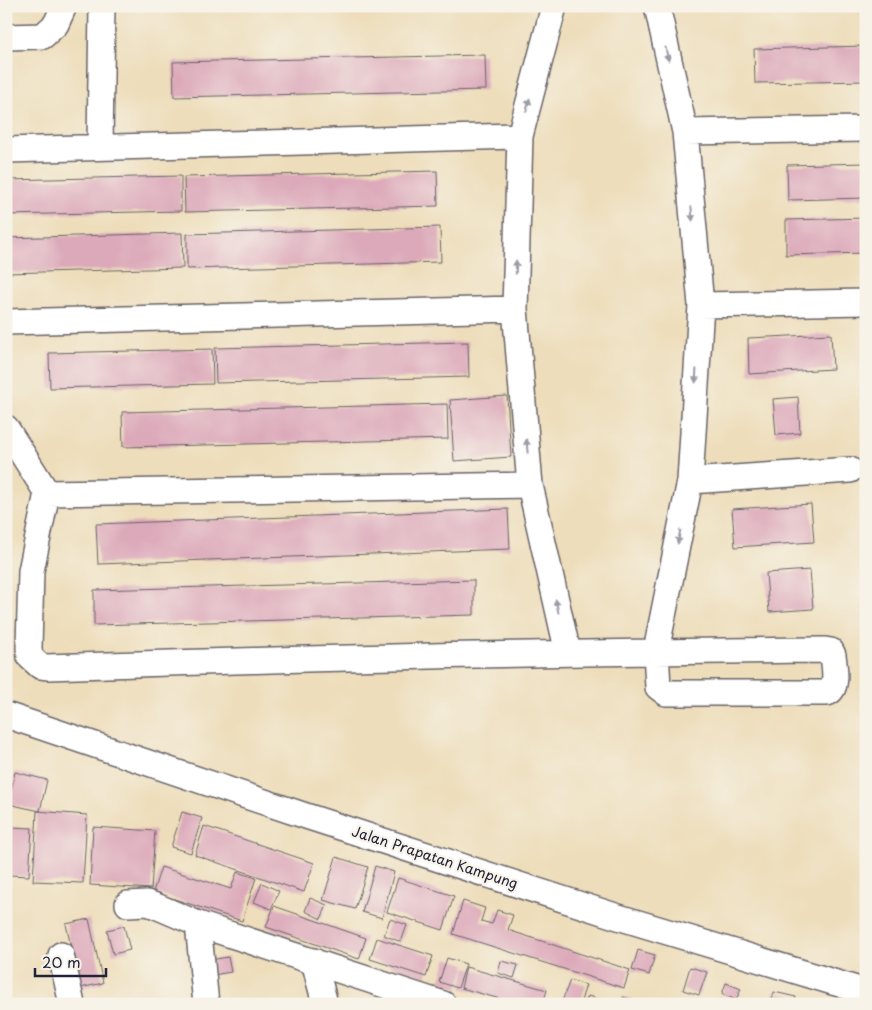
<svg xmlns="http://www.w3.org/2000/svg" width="872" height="1010" viewBox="0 0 872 1010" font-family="'Playpen Sans',sans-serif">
  <rect width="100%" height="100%" fill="#f7f3e8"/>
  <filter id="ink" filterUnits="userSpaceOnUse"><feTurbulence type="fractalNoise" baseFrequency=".02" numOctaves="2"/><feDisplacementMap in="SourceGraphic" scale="10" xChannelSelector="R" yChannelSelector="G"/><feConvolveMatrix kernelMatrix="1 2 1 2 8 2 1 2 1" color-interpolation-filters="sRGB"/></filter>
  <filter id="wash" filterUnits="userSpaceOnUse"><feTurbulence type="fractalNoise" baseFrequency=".0096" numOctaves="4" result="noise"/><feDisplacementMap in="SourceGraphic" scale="20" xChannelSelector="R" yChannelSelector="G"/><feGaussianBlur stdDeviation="1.12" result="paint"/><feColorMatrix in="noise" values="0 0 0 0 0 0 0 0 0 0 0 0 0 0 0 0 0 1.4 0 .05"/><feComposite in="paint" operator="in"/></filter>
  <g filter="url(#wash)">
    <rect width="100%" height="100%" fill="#edddba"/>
    <g id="blocks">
      <!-- building -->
      <path fill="#dca9ba" d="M865,46L866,81L755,83L754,49Z
        M485,55L486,90L174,97L173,62Z
        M866,163V198L788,200L787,165Z
        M437,171L438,206L185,212L184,177Z
        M181,176V211L6,215V180Z
        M866,218V253L786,255V220Z
        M440,227L441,262L187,269V234Z
        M182,233L183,268L6,273V238Z
        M831,334L833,369L749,374L748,338Z
        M468,342L469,377L216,383L215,348Z
        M212,349L213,384L50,388L49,353Z
        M507,396L511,457L454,461L450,400Z
        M798,397L800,433L776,435L773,399Z
        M447,404L448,439L123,447L122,412Z
        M811,504L814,542L735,547L732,509Z
        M508,509L510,549L98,564L96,524Z
        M810,570L813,609L769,612L766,573Z
        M474,580V615L94,625V590Z
        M15,772L47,780L40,811L8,804Z
        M37,811L87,815L83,883L33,881Z
        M182,812L202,818L191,853L171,847Z
        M6,821L11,822L8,859H6Z
        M204,826L314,863L304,892L195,855Z
        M11,827L32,828L29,876L8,875Z
        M93,827L155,831L151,889L90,885Z
        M336,857L368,867L355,909L323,900Z
        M375,866L394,872L382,918L362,912Z
        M161,867L231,889L237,872L256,878L242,921L153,892Z
        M398,878L454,896L443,930L387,912Z
        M262,883L279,891L271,909L254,902Z
        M310,898L327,905L321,919L305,911Z
        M463,901L485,908L481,921L492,924L497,910L513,915L508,930L630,970L624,988L453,934Z
        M274,906L366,938L359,959L266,927Z
        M89,919L103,983L80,988L66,924Z
        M390,919L407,925L401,942L384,935Z
        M124,926L130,950L113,954L107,930Z
        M377,938L433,956L426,977L370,959Z
        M638,950L655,955L649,975L632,970Z
        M228,957L231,972L207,976L204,961Z
        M447,958L466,964L458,988L439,982Z
        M501,961L518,965L514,978L498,973Z
        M466,967L547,990L543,1004H518L461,988Z
        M690,967L707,972L699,995L683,990Z
        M570,980L586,985L580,1004H561Z
        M726,983L741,989L736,1000L722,994Z
        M774,992L796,997L794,1004H771Z
        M588,996L610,1003V1004H585Z
        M623,997L645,1003V1004H621Z"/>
    </g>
  </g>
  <g filter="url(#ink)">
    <use href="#blocks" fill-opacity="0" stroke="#696367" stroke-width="1"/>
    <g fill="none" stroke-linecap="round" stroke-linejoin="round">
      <defs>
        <path id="minor" d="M554,6L520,136L515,309L530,485L568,653
          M6,37L43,36L56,24L64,6
          M685,132L866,129
          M100,146L102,6
          M6,150L520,136
          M701,305L866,302
          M6,322L515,309
          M6,428L47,493L31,571L29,648L30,657L40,666L47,667C306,658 566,652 825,650L831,651L833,655C834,665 839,689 827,693H666L658,687L656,651L690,481L701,305L685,132L657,6
          M690,481L850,470
          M47,493L530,485
          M6,715L306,816L615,916L866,992
          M128,904L147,903L156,906L198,924L443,1004
          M198,924L206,1004
          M61,955L72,1004
          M314,961L325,1004"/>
      </defs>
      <!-- minor casing -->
      <use href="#minor" stroke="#696367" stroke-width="28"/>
      <!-- minor -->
      <use href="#minor" stroke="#fff" stroke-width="25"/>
    </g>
    <!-- one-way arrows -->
    <defs><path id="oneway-solid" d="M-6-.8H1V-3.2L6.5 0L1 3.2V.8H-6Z" transform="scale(1.25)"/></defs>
    <g fill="#9c9ca7">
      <use href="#oneway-solid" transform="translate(667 54) rotate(77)"/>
      <use href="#oneway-solid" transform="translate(528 105) rotate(-75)"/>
      <use href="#oneway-solid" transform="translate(692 214) rotate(85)"/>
      <use href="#oneway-solid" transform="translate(516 267) rotate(-88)"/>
      <use href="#oneway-solid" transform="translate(696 376) rotate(93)"/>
      <use href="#oneway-solid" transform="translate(527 446) rotate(-95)"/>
      <use href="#oneway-solid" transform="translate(679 537) rotate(101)"/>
      <use href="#oneway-solid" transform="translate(557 606) rotate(-102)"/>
    </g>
  </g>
  <g text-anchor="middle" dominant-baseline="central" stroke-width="4.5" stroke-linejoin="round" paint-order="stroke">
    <!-- street labels -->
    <g font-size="14" fill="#22223b" stroke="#f7f3e8">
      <text transform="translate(435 857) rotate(18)">Jalan Prapatan Kampung</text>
    </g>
  </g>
  <!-- margin -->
  <rect width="872" height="1010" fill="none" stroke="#f7f3e8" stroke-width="25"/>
  <!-- scale -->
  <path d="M35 968v8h71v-8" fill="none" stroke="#22223b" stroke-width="2.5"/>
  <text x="42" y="968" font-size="15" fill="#22223b" stroke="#f7f3e8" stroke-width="4" paint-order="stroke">20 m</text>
</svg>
